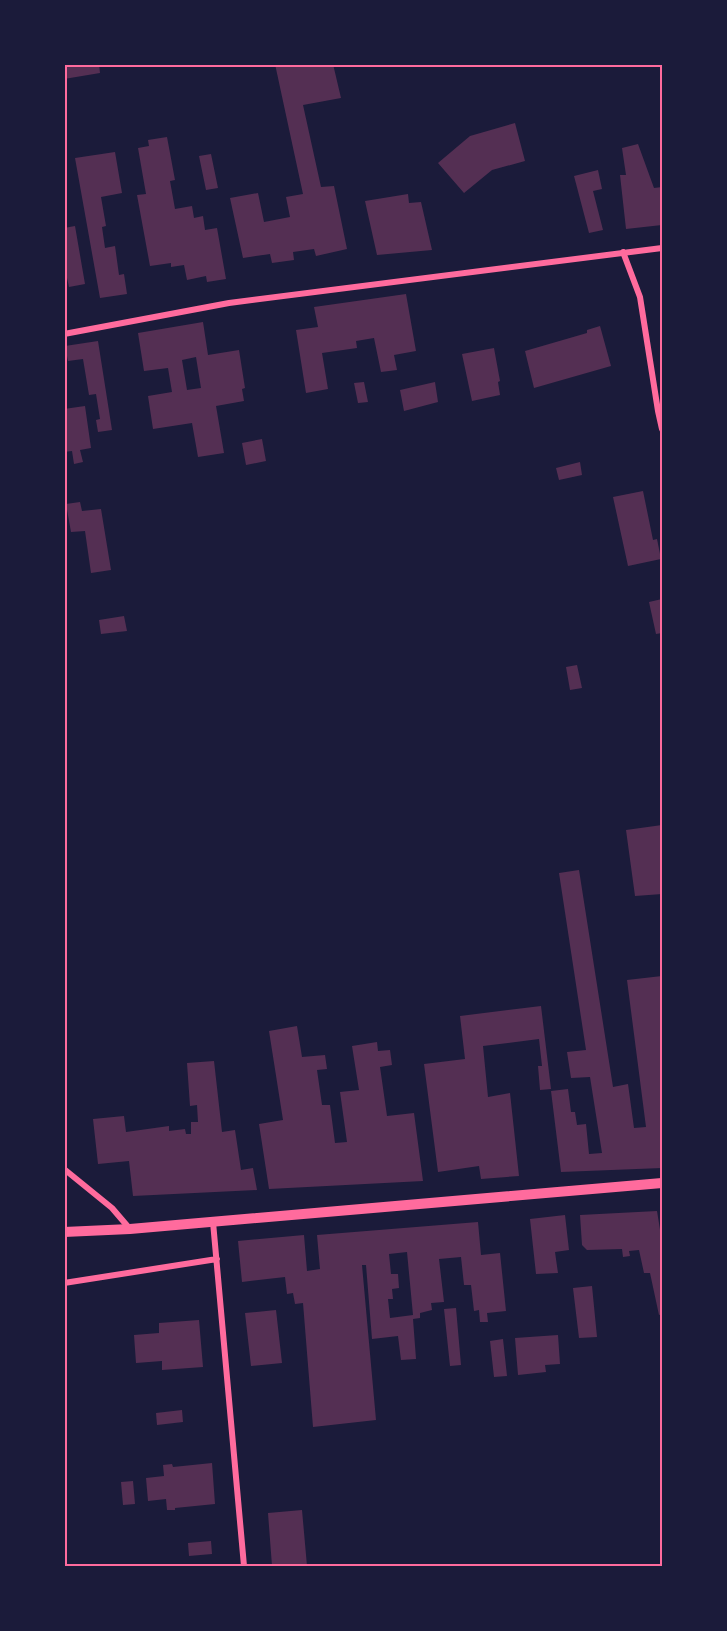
<svg xmlns="http://www.w3.org/2000/svg" width="727" height="1631" viewBox="0 0 727 1631" font-family="Montserrat,sans-serif">
  <rect width="100%" height="100%" fill="#1b1b3a"/>
  <!-- building -->
  <path fill="#542f53" fill-rule="evenodd" d="M64,64H99L100,73L64,79Z
    M275,64H333L341,98L303,105L321,187L334,186L347,249L316,256L314,249L293,252L294,260L272,263L270,254L243,258L230,198L258,193L264,222L290,217L286,197L303,194Z
    M515,123L525,161L492,170L464,193L438,163L470,136Z
    M167,137L175,180L170,181L175,209L192,206L194,218L203,216L205,230L217,228L226,279L207,282L206,276L187,280L184,265L171,267V263L150,266L137,195L146,194L138,148L149,146L148,140Z
    M638,144L654,188L662,187V225L626,229L620,175H626L622,148Z
    M115,152L122,193L101,197L106,226L102,227L105,248L115,246L119,275L124,274L127,294L100,298L75,158Z
    M211,154L218,188L206,190L199,156Z
    M598,170L602,189L593,191L603,230L589,233L574,176Z
    M408,194L409,203L421,202L432,250L377,255L365,201Z
    M75,226L85,284L69,287L64,264V228Z
    M406,294L416,351L394,355L397,370L381,372L374,338L356,341L357,348L322,353L328,389L306,393L296,330L318,327L314,307Z
    M203,322L208,355L239,350L245,388L242,389L244,401L216,406L224,453L198,457L192,423L153,429L148,396L172,392L168,368L144,371L138,333ZM196,357L201,388L187,390L182,360Z
    M600,326L611,366L534,388L525,351L587,333V330Z
    M98,341L112,430L98,432L96,420L100,419L96,394L89,395L83,359L68,361L65,346Z
    M494,348L500,381L498,382L500,395L472,401L462,354Z
    M364,382L368,402L358,403L354,383Z
    M435,382L438,402L404,411L400,390Z
    M85,406L91,448L80,450L83,462L74,464L72,451L64,452V409Z
    M262,439L266,461L246,465L242,443Z
    M580,462L582,475L559,480L556,468Z
    M643,491L653,540L657,539L661,559L628,566L613,497Z
    M80,502L82,511L101,509L111,570L91,573L85,531L71,532L66,504Z
    M662,599V633L656,634L649,602Z
    M124,616L127,631L101,634L99,620Z
    M577,665L582,688L570,690L566,667Z
    M662,825V894L635,896L626,830Z
    M579,870L613,1087L628,1084L634,1128L646,1127L627,980L662,976V1168L561,1172L551,1091L568,1089L571,1112H575L577,1125L586,1124L589,1154L602,1153L590,1077L571,1078L567,1052L586,1050L559,873Z
    M541,1006L551,1089L540,1090L538,1066H542L539,1039L483,1046L488,1097L510,1093L519,1176L481,1179L479,1166L438,1172L424,1064L465,1059L460,1016Z
    M297,1026L302,1057L325,1055L327,1069L317,1070L322,1105H330L335,1143L347,1142L340,1092L359,1090L352,1046L377,1042L378,1051L390,1050L392,1065L380,1067L387,1116L414,1113L423,1181L269,1189L259,1124L283,1120L269,1031Z
    M214,1061L222,1132L235,1130L241,1170L253,1168L257,1190L133,1196L129,1161L98,1164L93,1119L124,1116L126,1132L169,1126V1131L185,1129L186,1134H191V1122H198L197,1105L190,1106L187,1063Z
    M657,1211L662,1242V1314L659,1315L650,1273H644L639,1250L629,1251L630,1256L623,1257L622,1249L587,1250L582,1245L580,1215Z
    M565,1215L569,1250L555,1252L558,1273L536,1274L530,1219Z
    M478,1222L481,1255L500,1253L506,1311L487,1313L488,1322H480L479,1310L474,1311L471,1285H464L461,1257L439,1259L444,1302L431,1303L432,1310L420,1313V1318L413,1319L416,1359L401,1360L398,1336L372,1339L366,1265H362L376,1420L313,1427L303,1303L295,1304L293,1293L287,1294L285,1277L242,1282L238,1241L304,1235L307,1271L320,1269L317,1235ZM407,1252L413,1315L390,1318L388,1299H393L392,1289L399,1288L398,1274H391L389,1254Z
    M592,1286L597,1337L579,1338L573,1288Z
    M456,1308L461,1365L450,1366L444,1309Z
    M276,1310L282,1363L251,1366L245,1313Z
    M199,1320L203,1367L162,1370V1361L136,1363L134,1335L159,1333V1323Z
    M558,1335L560,1364L545,1365L546,1372L518,1375L515,1338Z
    M503,1339L507,1376L494,1377L490,1341Z
    M182,1410L183,1422L157,1425L156,1413Z
    M212,1463L215,1504L175,1508V1510H167L166,1499L148,1501L146,1478L164,1476L163,1465L172,1464L173,1467Z
    M133,1481L135,1504L123,1505L121,1482Z
    M302,1510L307,1566H272L268,1513Z
    M211,1541L212,1554L189,1556L188,1543Z"/>
  <g fill="none" stroke-linecap="round" stroke-linejoin="round">
    <!-- minor -->
    <path stroke="#ff6b9d" stroke-width="6" d="M623,252L640,297L658,411L662,429
      M64,334L229,303L662,248
      M64,1169L112,1208L130,1229
      M213,1222L244,1566
      M64,1283L217,1259"/>
    <!-- tertiary -->
    <path stroke="#ff6b9d" stroke-width="10" d="M64,1232L130,1229L662,1183"/>
  </g>
  <!-- border -->
  <rect width="727" height="1631" fill="none" stroke="#1b1b3a" stroke-width="132"/>
  <rect x="66" y="66" width="595" height="1499" fill="none" stroke="#ff6b9d" stroke-width="2"/>
</svg>
